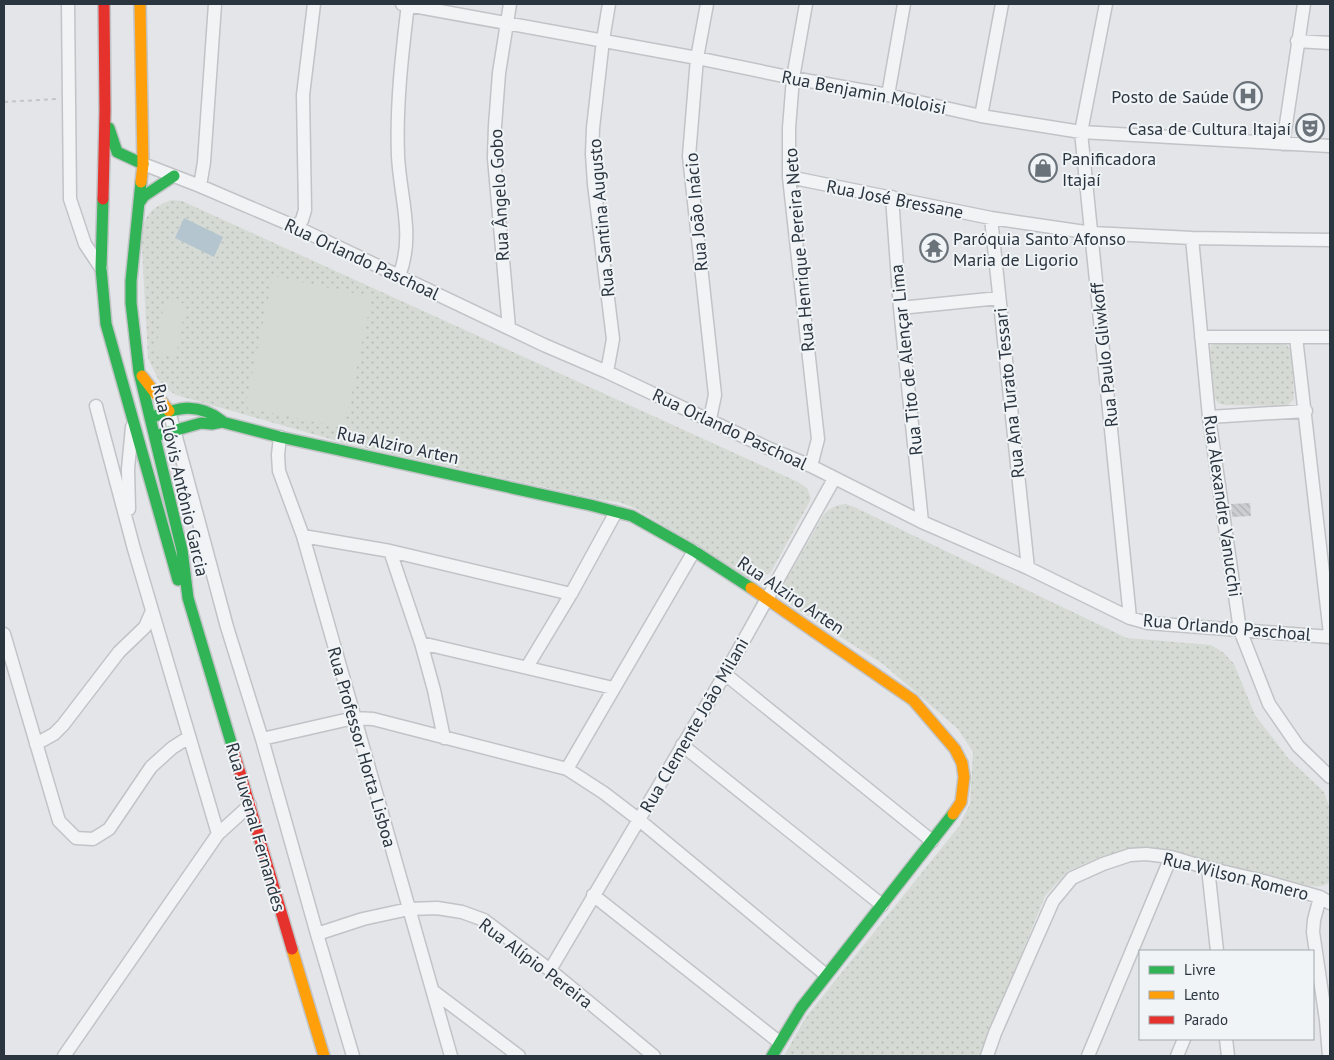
<svg xmlns="http://www.w3.org/2000/svg" width="1334" height="1060" viewBox="0 0 1334 1060" font-family="'PT Sans',sans-serif">
  <defs>
    <pattern id="grass-dots" width="8" height="8" patternUnits="userSpaceOnUse" patternTransform="scale(1.25)"><rect width="8" height="8" fill="#d5dbd4"/><path d="M2 2h.1M6 6h.1" fill="none" stroke="#b7bdb7" stroke-width="1.8" stroke-linecap="round"/></pattern>
    <pattern id="building-back-hatch" width="6" height="6" patternUnits="userSpaceOnUse" patternTransform="scale(1.25)"><rect width="6" height="6" fill="#cbcdd0"/><path d="M-1 5l2 2M0 0l6 6M5-1l2 2" fill="none" stroke="#aeb1b4"/></pattern>
  </defs>
  <rect width="100%" height="100%" fill="#e3e5e8"/>
  <!-- grass -->
  <path fill="url(#grass-dots)" d="M171,200L182,201L798,482L807,488L811,499L771,572C763,578 758,579 748,578L635,508L619,502L602,500L348,444L176,395L161,385L148,358L141,231C146,214 154,206 171,200Z
    M1215,343H1283L1287,345L1292,352L1294,399L1287,406L1225,405L1218,403L1214,397L1210,350L1211,346Z
    M846,504L854,507L1127,638L1211,645L1224,653L1234,664L1255,715L1288,758L1324,792L1330,809V882C1321,889 1310,886 1299,884L1161,853L1133,852L1100,857L1068,871L1045,896L980,1056H784L806,1017L960,825L970,803L973,752L958,729L883,664L795,608C785,601 782,597 784,584L824,514C831,507 837,505 846,504Z"/>
  <!-- pitch -->
  <path fill="#d5dbd4" d="M273,276L372,297L344,428L245,407Z
    M165,300L186,304L176,356L155,352Z"/>
  <!-- water -->
  <path fill="#b4c5d0" d="M184,218L223,237L214,257L175,238Z"/>
  <!-- building -->
  <path fill="url(#building-back-hatch)" d="M1250,503L1251,516L1232,517L1231,504Z"/>
  <g fill="none" stroke-linecap="round" stroke-linejoin="round">
    <defs>
      <path id="street" d="M68,4L70,199L85,244L101,268
        M402,4L697,58L793,78L888,95L981,116L1081,132L1330,146
        M707,4L697,58L689,156L715,395L710,419
        M806,4L793,78L789,128V177L818,439L811,466
        M1106,4L1081,132L1130,618
        M1297,41L1330,43
        M888,95L904,4
        M981,116L1002,4
        M1283,144L1304,4
        M143,164L200,186L296,227L544,345L607,372L770,449L811,466L922,522L1028,568L1130,618L1148,623L1330,637
        M789,177L991,218L1092,233L1192,238L1330,240
        M200,186L204,162L215,4
        M892,197L900,308L922,522
        M991,218L1028,568
        M296,227L302,220L305,210L303,95L314,4
        M1192,238L1209,417L1240,630L1269,704L1298,746L1330,777
        M399,276C415,236 400,197 398,156C396,105 402,54 408,4
        M900,308L999,298
        M509,328L494,158L495,126L499,73L510,4
        M1201,337H1330
        M1296,337L1330,634
        M607,372L613,339L594,184L592,154L593,128L603,40L609,4
        M96,406L134,549L218,834
        M169,411L227,627L262,739L317,934L353,1056
        M1209,417L1306,411
        M280,437L278,455L279,471L303,536L451,1056
        M129,509L128,469L132,427
        M303,536L390,551L571,594
        M390,551L421,643L434,690L444,738
        M4,634L59,821L76,838L93,839L109,829L151,767L172,748L189,737
        M421,643L613,688
        M527,667L571,594L616,512
        M725,674L932,841
        M262,739L354,718L373,719L567,769L604,793L638,819L826,975
        M36,744L54,734L63,725L119,652L145,627L152,611
        M682,745L882,905
        M567,769L694,551
        M1208,868L1217,951
        M593,895L779,1042
        M1320,897L1314,920L1313,932L1326,1020L1329,1056
        M317,934L363,919L409,909L437,908L462,912L484,920L550,970L654,1056
        M550,970L725,674L834,479
        M433,991L519,1056
        M1226,1039L1228,1056
        M64,1056L218,834L250,805
        M987,1056L995,1033L1053,901L1072,878L1103,864L1130,855L1146,854L1171,857L1208,868L1264,881L1320,897L1330,903
        M1088,1056L1171,857
        M1177,1056L1184,1039"/>
      <path id="fast" d="M109,128L117,152L143,164
        M141,182L131,281V303L139,372L182,550L188,598L233,749
        M103,199L101,268L106,324L178,580
        M139,203L144,196L174,176
        M150,418C177,408 197,401 222,421
        M155,436L201,423L212,424L222,422L280,437L590,505L632,516L694,551L751,588
        M772,1056L801,1008L953,814"/>
      <path id="slow" d="M140,4L143,164L141,182
        M142,376L169,411
        M751,588L913,700L955,749L962,763L964,777L961,802L953,814
        M292,949L324,1056"/>
      <path id="jam" d="M103,199L105,111L104,4
        M233,749L292,949"/>
    </defs>
    <!-- street casing -->
    <use href="#street" stroke="#c1c3c6" stroke-width="15"/>
    <!-- fast casing -->
    <use href="#fast" stroke="#c1c3c6" stroke-width="14"/>
    <!-- slow casing -->
    <use href="#slow" stroke="#c1c3c6" stroke-width="14"/>
    <!-- jam casing -->
    <use href="#jam" stroke="#c1c3c6" stroke-width="14"/>
    <!-- path -->
    <path stroke="#c3c6c8" stroke-width="2" stroke-dasharray="4 4" stroke-linecap="butt" d="M4,102L57,99"/>
    <!-- street -->
    <use href="#street" stroke="#f2f3f5" stroke-width="12"/>
    <!-- fast -->
    <use href="#fast" stroke="#30b455" stroke-width="11"/>
    <!-- slow -->
    <use href="#slow" stroke="#ff9f0a" stroke-width="11"/>
    <!-- jam -->
    <use href="#jam" stroke="#e5322d" stroke-width="11"/>
  </g>
  <!-- icons -->
  <defs>
    <symbol id="hospital-ring" viewBox="-11 -11 22 22"><circle r="9.5" fill="#f1f4f7" stroke="#6b737a" stroke-width="1.5"/><path d="M-5-5h3v3.5h4V-5h3V5h-3V1.5h-4V5h-3Z" fill="#6b737a"/></symbol>
    <symbol id="theatre-ring" viewBox="-11 -11 22 22"><circle r="9.5" fill="#f1f4f7" stroke="#6b737a" stroke-width="1.5"/><path d="M-5-5.5Q0-4 5-5.5V0Q5 5 0 6Q-5 5-5 0ZM-3.3-2.5H-1v1.5H-3.3ZM1-2.5H3.3v1.5H1ZM-2.8 1Q0 5.5 2.8 1Z" fill="#6b737a"/></symbol>
    <symbol id="shop-ring" viewBox="-11 -11 22 22"><circle r="9.5" fill="#f1f4f7" stroke="#6b737a" stroke-width="1.5"/><path d="M-5-2.5h2.3a2.7 3.5 0 0 1 5.4 0H5L5.5 6h-11ZM-1.5-2.5h3a1.5 2.3 0 0 0-3 0Z" fill="#6b737a"/></symbol>
    <symbol id="temple-ring" viewBox="-11 -11 22 22"><circle r="9.5" fill="#f1f4f7" stroke="#6b737a" stroke-width="1.5"/><path d="M0-6L5-2H3V0L6.5 2.5H4V6H1.5V3h-3V6H-4V2.5H-6.5L-3 0V-2H-5Z" fill="#6b737a"/></symbol>
  </defs>
  <g fill-rule="evenodd">
    <use href="#hospital-ring" x="1232" y="80" width="32" height="32"/>
    <use href="#theatre-ring" x="1294" y="112" width="32" height="32"/>
    <use href="#shop-ring" x="1027" y="152" width="32" height="32"/>
    <use href="#temple-ring" x="918" y="232" width="32" height="32"/>
  </g>
  <g text-anchor="middle" dominant-baseline="central" stroke-width="4" stroke-linejoin="round" paint-order="stroke">
    <!-- street labels -->
    <g font-size="18" fill="#2b353f" stroke="#f1f4f7">
      <text transform="translate(864 92) rotate(11)">Rua Benjamin Moloisi</text>
      <text transform="translate(499 195) rotate(-93)">Rua Ângelo Gobo</text>
      <text transform="translate(895 199) rotate(11)">Rua José Bressane</text>
      <text transform="translate(696 212) rotate(-95)">Rua João Inácio</text>
      <text transform="translate(601 218) rotate(-95)">Rua Santina Augusto</text>
      <text transform="translate(799 250) rotate(-95)">Rua Henrique Pereira Neto</text>
      <text transform="translate(362 259) rotate(25)">Rua Orlando Paschoal</text>
      <text transform="translate(1104 355) rotate(-96)">Rua Paulo Gliwkoff</text>
      <text transform="translate(906 360) rotate(-96)">Rua Tito de Alençar Lima</text>
      <text transform="translate(1009 393) rotate(-96)">Rua Ana Turato Tessari</text>
      <text transform="translate(730 429) rotate(25)">Rua Orlando Paschoal</text>
      <text transform="translate(398 445) rotate(12)">Rua Alziro Arten</text>
      <text transform="translate(181 480) rotate(77)">Rua Clóvis Antônio Garcia</text>
      <text transform="translate(1223 506) rotate(82)">Rua Alexandre Vanucchi</text>
      <text transform="translate(791 595) rotate(34)">Rua Alziro Arten</text>
      <text transform="translate(1227 627) rotate(5)">Rua Orlando Paschoal</text>
      <text transform="translate(694 725) rotate(-60)">Rua Clemente João Milani</text>
      <text transform="translate(362 747) rotate(74)">Rua Professor Horta Lisboa</text>
      <text transform="translate(256 827) rotate(74)">Rua Juvenal Fernandes</text>
      <text transform="translate(1236 876) rotate(14)">Rua Wilson Romero</text>
      <text transform="translate(536 963) rotate(37)">Rua Alípio Pereira</text>
    </g>
    <!-- poi labels -->
    <g font-size="18" fill="#2b353f" stroke="#f1f4f7" text-anchor="end">
      <text x="1229" y="96">Posto de Saúde</text>
      <text x="1291" y="128">Casa de Cultura Itajaí</text>
      <text x="1062" y="158" text-anchor="start">Panificadora<tspan x="1062" dy="21">Itajaí</tspan></text>
      <text x="953" y="238" text-anchor="start">Paróquia Santo Afonso<tspan x="953" dy="21">Maria de Ligorio</tspan></text>
    </g>
  </g>
  <!-- border -->
  <rect width="1334" height="1060" fill="none" stroke="#2b353f" stroke-width="10"/>
  <!-- legend -->
  <rect x="1139" y="950" width="175" height="90" fill="#f1f4f7" stroke="#a2a8ad"/>
  <rect x="1149" y="966" width="25" height="8" fill="#30b455" stroke="#a2a8ad"/>
  <text x="1184" y="975" font-size="15" fill="#2b353f">Livre</text>
  <rect x="1149" y="991" width="25" height="8" fill="#ff9f0a" stroke="#a2a8ad"/>
  <text x="1184" y="1000" font-size="15" fill="#2b353f">Lento</text>
  <rect x="1149" y="1016" width="25" height="8" fill="#e5322d" stroke="#a2a8ad"/>
  <text x="1184" y="1025" font-size="15" fill="#2b353f">Parado</text>
</svg>
